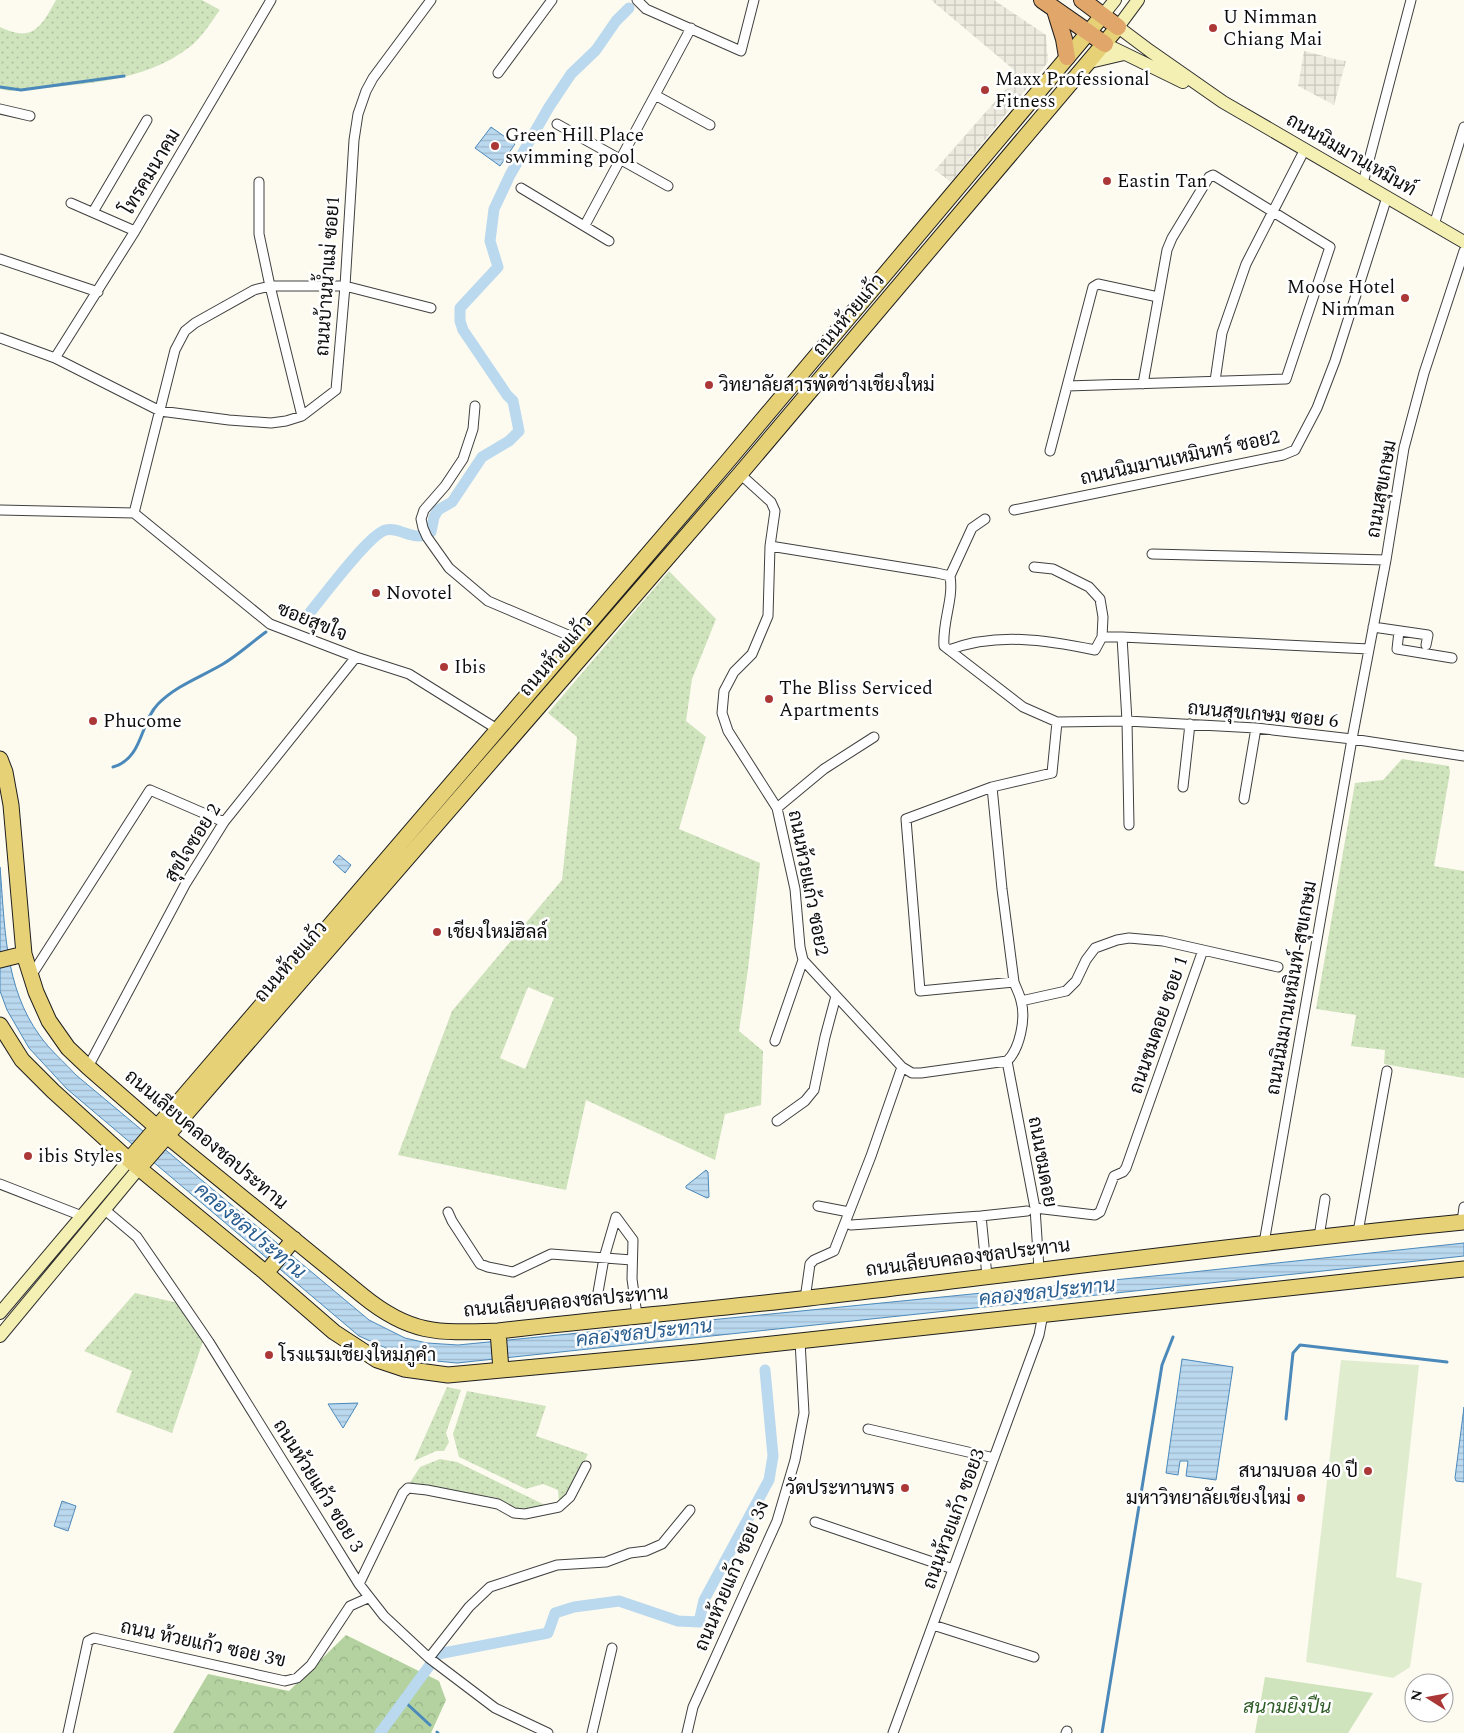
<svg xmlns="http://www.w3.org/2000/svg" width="1464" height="1733" viewBox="0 0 1464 1733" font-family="Spectral,Sarabun,serif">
  <defs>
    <pattern id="grass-dots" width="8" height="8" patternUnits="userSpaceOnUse" patternTransform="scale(1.25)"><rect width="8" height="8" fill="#cfe3bd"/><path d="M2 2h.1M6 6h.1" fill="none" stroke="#b1c2a1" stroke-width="1.8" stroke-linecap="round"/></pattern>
    <pattern id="forest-crowns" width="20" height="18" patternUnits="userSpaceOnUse" patternTransform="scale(1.25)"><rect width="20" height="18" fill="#b3d29f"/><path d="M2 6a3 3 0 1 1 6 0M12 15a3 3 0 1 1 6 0" fill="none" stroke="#99b388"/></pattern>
    <pattern id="plaza-grid" width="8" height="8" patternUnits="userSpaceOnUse" patternTransform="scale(1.25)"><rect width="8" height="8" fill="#ece9df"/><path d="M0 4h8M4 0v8" fill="none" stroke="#c9c7be"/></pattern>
    <pattern id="water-rules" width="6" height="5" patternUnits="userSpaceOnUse" patternTransform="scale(1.25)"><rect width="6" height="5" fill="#bad8ee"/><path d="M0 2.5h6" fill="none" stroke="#9fb8cb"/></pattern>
  </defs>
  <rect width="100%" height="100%" fill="#fdfbef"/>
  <!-- grass -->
  <path fill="url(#grass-dots)" fill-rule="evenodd" d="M56,0H202L220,10C211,22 202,37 191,46C140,86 71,84 10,91L0,89V27C33,43 41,27 56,0Z
    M669,571L716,619L692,679L686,721L706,737L679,829L760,863L748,969L739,1031L763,1051L761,1105L725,1114L715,1160L586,1100L566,1190L398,1155L452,1011L562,880L577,737L548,713ZM528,987L554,998L525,1069L500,1058Z
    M1402,759L1449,766L1450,772L1434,866L1464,871V1078L1384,1064L1385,1050L1351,1046L1356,1015L1316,1009L1355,783L1383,780Z
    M135,1293L178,1303L203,1341L172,1433L116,1412L132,1371L84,1351Z
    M447,1387L461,1390L446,1433L449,1442L444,1451H436L414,1461Z
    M467,1391L546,1406L536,1436L588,1454L567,1495L559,1501L558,1490L543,1484L526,1489L459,1457L453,1434Z
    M440,1459L457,1462L545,1505L517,1510L498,1498L409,1484L420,1467Z"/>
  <!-- forest -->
  <path fill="url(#forest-crowns)" d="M346,1635L439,1681L446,1700L431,1733H173L208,1674L289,1691Z"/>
  <!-- park -->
  <path fill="#cfe3bd" d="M1265,1677L1373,1693L1348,1733H1255Z"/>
  <!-- pitch -->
  <path fill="#e0ecce" d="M1341,1360L1419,1365L1396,1577L1422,1583L1410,1667L1393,1678L1306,1662Z"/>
  <!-- plaza -->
  <path fill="url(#plaza-grid)" d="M931,0H994L1046,35L1048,62L951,182L935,170L1012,82L1013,69Z
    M1304,51L1339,60L1346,61L1334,105L1298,86Z"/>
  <!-- water -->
  <path fill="url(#water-rules)" stroke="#4b89bb" d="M491,127L515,144L500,166L475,148Z
    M339,855L351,865L345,873L333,862Z
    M0,867C5,925 4,987 40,1036C50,1050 64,1062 76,1075L369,1320L405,1338L427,1343L458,1345L1174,1274L1464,1243V1256L457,1363L426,1360L399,1354L359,1336L67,1089L29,1048L7,1010L0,991Z
    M706,1170L708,1172L709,1197L707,1198L686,1188V1186Z
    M1182,1359L1233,1367L1216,1480L1186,1476L1188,1461H1180L1178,1475L1166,1473Z
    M358,1403L343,1428L328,1404Z
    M1464,1407V1482L1456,1481L1455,1478Z
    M62,1501L76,1506L68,1531L54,1526Z"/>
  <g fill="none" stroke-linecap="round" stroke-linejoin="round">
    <!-- stream -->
    <path stroke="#4b89bb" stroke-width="3" d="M0,87L21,90L124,76
      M113,767C143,759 140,722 158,704C177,685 201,677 223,664C238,655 252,642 266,632
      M1286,1419L1293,1353L1300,1345L1447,1362
      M404,1701L430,1725
      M437,1732L438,1733
      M1102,1733L1162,1365L1173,1337"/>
    <!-- canal -->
    <path stroke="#bad8ee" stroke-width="11" d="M303,621C317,605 369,533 386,530C397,527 408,537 420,536C423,536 427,533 431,532L434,517L438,510L452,502L482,457L509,441L519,431L513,401L507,395L463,330L460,321V308L498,267L490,241L494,209L510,175L549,107L571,74L596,50L616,21L629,8
      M380,1733L438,1654L548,1633L555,1613L574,1607L619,1601L678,1621L699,1622L704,1600L769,1480L773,1456L765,1370"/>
    <defs>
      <path id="street" d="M637,0L646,9L741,51L754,0
        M498,73L552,0
        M655,95L710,125
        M0,109L30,116
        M557,124L668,186
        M259,182V234L270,286L302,416
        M1363,183L1411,0
        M521,188L609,241
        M71,203L135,231
        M93,212L147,120
        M585,225L691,28
        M1434,225L1464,127
        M0,259L98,292
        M0,338L55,358L160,411L229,420L271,423L286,421L302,416L336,390L345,286L354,140L358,114L366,91L373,78L431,0
        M55,358L135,231L271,0
        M1215,381L1222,333L1246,264L1305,149
        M1067,386L1286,379L1330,247L1213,175L1209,177L1172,238L1167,250L1143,384
        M475,406L473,429L463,459L445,486L424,510L421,519L423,528L427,537L449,568L488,601L575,638
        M1050,451L1093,287L1098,284L1158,297
        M740,474L771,502L775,511L770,546L768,616L752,654L734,672L724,691L722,713L728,731L777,808L795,889L800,947L803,960L902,1067L912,1073H921L1007,1061C1020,1049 1026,1018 1021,1001C1020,995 1016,988 1014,982L920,991L906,819L992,787L1002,889L1014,982
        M0,510L134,513
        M1014,510L1283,455L1295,450L1317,408L1335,361L1387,197
        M134,513L175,350L185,331L195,323L254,290L270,286H345L431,308
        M134,513L270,624L356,657L409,674L497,729
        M770,546L937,573L950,576C954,599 942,622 944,646L1023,707L1057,722L1127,721L1256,728L1352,739L1464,756
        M1152,554L1386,560
        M1034,567L1053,569L1089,587L1100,599L1103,617L1102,637
        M950,576L972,528L985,519
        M1373,627L1428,635L1426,645
        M1399,631L1397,649L1452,658
        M1122,637L1127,721L1129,825
        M949,650C996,632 1047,640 1095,650L1102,637H1122L1369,649
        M992,787L1052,773L1057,722
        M1183,787L1190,724
        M1244,799L1256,728
        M777,808L824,769L874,737
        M1203,950L1278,967
        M31,976L150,790L224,822
        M1021,1001L1066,991L1076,981L1086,960L1095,948L1117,940L1129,938L1163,941L1203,950L1126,1168L1123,1172L1114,1176L1100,1212L1095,1215L1035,1208
        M775,1041L803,960
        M1007,1061L1035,1208L1039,1269
        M88,1067L186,883L224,822L356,657
        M777,1121L805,1101L814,1090L825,1037L836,996
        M0,1184L82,1216
        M818,1206L849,1212
        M105,1210L137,1237L209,1342L359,1584L384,1616L429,1658L495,1708L548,1733
        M448,1212L452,1221L480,1264L488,1267L513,1272L551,1254L632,1260
        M981,1216L987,1276
        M1462,1222L1464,1207
        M851,1225L981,1216L1027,1211
        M1358,1232L1387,1071
        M1319,1237L1325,1199
        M1264,1243L1352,739L1386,560L1404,448L1424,373L1464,251
        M597,1298L604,1258L616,1217L633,1240L632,1279L637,1315
        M805,1299L810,1264L814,1260L834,1251L871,1156L902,1067
        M868,1429L994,1458
        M815,1522L953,1569
        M359,1584L403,1493L408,1488L427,1490L498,1504L514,1513L525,1514L559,1507L570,1497L586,1466
        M933,1625L1034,1657
        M429,1658L469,1607L490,1587L557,1565L606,1562L630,1553L646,1551L662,1544L690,1510
        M68,1733L88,1641L94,1638L285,1681L297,1678L311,1665L350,1606L368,1598
        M592,1733L612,1648
        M687,1733L693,1707L777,1521L795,1460L804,1413L800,1341
        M893,1733L1039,1335L1043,1314
        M1066,1733L1067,1731"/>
      <path id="secondary" d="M1138,0L1118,27L1150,51L1223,102L1464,242
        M1103,15L1115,0
        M1105,44L1183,82
        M1090,62L1124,54
        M0,1313L129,1160
        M0,1336L139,1168"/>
      <path id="primary" d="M0,759L5,772L11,805L24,954L36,992L49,1021L68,1048L88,1067L167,1136L363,1296C411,1335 439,1333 498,1331C602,1319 706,1310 809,1298C1027,1273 1245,1243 1464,1222
        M0,960L24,954
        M0,1025L22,1060L53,1091L129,1160L266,1273L334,1332L377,1360L404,1369L448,1375L697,1352L1464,1269
        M129,1160L727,462L1103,15
        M139,1168L740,474L1118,27
        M266,1273L294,1239
        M498,1331L501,1370"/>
      <path id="highway" d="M1042,0L1105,44
        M1082,0L1118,27
        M1055,10L1064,39L1067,57"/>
    </defs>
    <!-- street casing -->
    <use href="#street" stroke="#404040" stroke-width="11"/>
    <!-- secondary casing -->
    <use href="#secondary" stroke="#2f2f2f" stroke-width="14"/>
    <!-- primary casing -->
    <use href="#primary" stroke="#1e1e1e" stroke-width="17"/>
    <!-- highway casing -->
    <use href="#highway" stroke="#1e1e1e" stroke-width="18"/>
    <!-- street -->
    <use href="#street" stroke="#fff" stroke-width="9"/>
    <!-- secondary -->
    <use href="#secondary" stroke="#f4f0b3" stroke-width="12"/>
    <!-- primary -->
    <use href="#primary" stroke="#e6d176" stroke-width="15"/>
    <!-- highway -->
    <use href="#highway" stroke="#e1a669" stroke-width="16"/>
  </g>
  <!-- markers -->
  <g fill="#ab3837" stroke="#fff" stroke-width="2">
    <circle cx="1213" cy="28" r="5"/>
    <circle cx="985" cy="90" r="5"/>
    <circle cx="495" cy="146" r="5"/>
    <circle cx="1107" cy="181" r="5"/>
    <circle cx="1405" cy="298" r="5"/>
    <circle cx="709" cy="385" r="5"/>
    <circle cx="376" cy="593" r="5"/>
    <circle cx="444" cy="667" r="5"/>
    <circle cx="769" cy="699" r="5"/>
    <circle cx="93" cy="721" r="5"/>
    <circle cx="437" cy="932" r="5"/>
    <circle cx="28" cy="1156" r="5"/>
    <circle cx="269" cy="1355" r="5"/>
    <circle cx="1368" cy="1471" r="5"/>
    <circle cx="905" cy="1488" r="5"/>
    <circle cx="1301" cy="1498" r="5"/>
  </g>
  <g text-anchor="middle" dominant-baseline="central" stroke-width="5" stroke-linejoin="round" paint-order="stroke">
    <!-- poi labels -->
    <g font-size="19" fill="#0d0d0d" stroke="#fff" text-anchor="start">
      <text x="1223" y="17">U Nimman<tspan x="1223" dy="22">Chiang Mai</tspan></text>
      <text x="995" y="79">Maxx Professional<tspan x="995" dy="22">Fitness</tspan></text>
      <text x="505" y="135">Green Hill Place<tspan x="505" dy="22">swimming pool</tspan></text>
      <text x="1117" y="181">Eastin Tan</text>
      <text x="1395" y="287" text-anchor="end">Moose Hotel<tspan x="1395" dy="22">Nimman</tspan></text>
      <text x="719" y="385">วิทยาลัยสารพัดช่างเชียงใหม่</text>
      <text x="386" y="593">Novotel</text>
      <text x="454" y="667">Ibis</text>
      <text x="779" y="688">The Bliss Serviced<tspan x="779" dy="22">Apartments</tspan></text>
      <text x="103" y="721">Phucome</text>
      <text x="447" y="932">เชียงใหม่ฮิลล์</text>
      <text x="38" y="1156">ibis Styles</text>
      <text x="279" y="1355">โรงแรมเชียงใหม่ภูคำ</text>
      <text x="1358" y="1471" text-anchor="end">สนามบอล 40 ปี</text>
      <text x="895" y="1488" text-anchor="end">วัดประทานพร</text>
      <text x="1291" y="1498" text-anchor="end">มหาวิทยาลัยเชียงใหม่</text>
    </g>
    <!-- street labels -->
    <g font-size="19" fill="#0d0d0d" stroke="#fff">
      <text transform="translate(1351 155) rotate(30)">ถนนนิมมานเหมินท์</text>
      <text transform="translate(151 172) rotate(-59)">โทรคมนาคม</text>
      <text transform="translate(328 276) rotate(-86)">ถนนบ้านน้ำแม่ ซอย1</text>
      <text transform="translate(849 315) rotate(-50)">ถนนห้วยแก้ว</text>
      <text transform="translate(1180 458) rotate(-12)">ถนนนิมมานเหมินทร์ ซอย2</text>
      <text transform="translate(1382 489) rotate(-80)">ถนนสุขเกษม</text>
      <text transform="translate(312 622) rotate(22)">ซอยสุขใจ</text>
      <text transform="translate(556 656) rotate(-49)">ถนนห้วยแก้ว</text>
      <text transform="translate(1263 715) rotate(5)">ถนนสุขเกษม ซอย 6</text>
      <text transform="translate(193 843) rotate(-58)">สุขใจซอย 2</text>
      <text transform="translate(808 883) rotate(79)">ถนนห้วยแก้ว ซอย2</text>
      <text transform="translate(291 962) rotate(-49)">ถนนห้วยแก้ว</text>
      <text transform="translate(1292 988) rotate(-80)">ถนนนิมมานเหมินท์-สุขเกษม</text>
      <text transform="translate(1159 1025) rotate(-71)">ถนนชมดอย ซอย 1</text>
      <text transform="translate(206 1140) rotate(40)">ถนนเลียบคลองชลประทาน</text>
      <text transform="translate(1042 1162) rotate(80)">ถนนชมดอย</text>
      <text transform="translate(968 1258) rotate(-7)">ถนนเลียบคลองชลประทาน</text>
      <text transform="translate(566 1302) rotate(-5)">ถนนเลียบคลองชลประทาน</text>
      <text transform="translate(318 1486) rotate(58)">ถนนห้วยแก้ว ซอย 3</text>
      <text transform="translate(954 1519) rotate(-70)">ถนนห้วยแก้ว ซอย3</text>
      <text transform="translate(732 1576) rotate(-67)">ถนนห้วยแก้ว ซอย 3ง</text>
      <text transform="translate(203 1644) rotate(12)">ถนน ห้วยแก้ว ซอย 3ข</text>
    </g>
    <!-- park labels -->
    <g font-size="19" font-style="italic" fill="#2e5c26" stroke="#fff">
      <text x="1287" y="1707">สนามยิงปืน</text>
    </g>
    <!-- water labels -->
    <g font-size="20" font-style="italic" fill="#275c8e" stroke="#fff">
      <text transform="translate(250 1231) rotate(40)">คลองชลประทาน</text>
      <text transform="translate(1047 1292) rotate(-6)">คลองชลประทาน</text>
      <text transform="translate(644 1333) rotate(-6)">คลองชลประทาน</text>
    </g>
  </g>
  <!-- north arrow -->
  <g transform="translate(1429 1698) rotate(281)"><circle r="24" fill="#ffffff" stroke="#9e9e9e"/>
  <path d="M0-4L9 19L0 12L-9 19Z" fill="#ab3837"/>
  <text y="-8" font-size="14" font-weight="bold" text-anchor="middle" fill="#0d0d0d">N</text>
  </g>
</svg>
